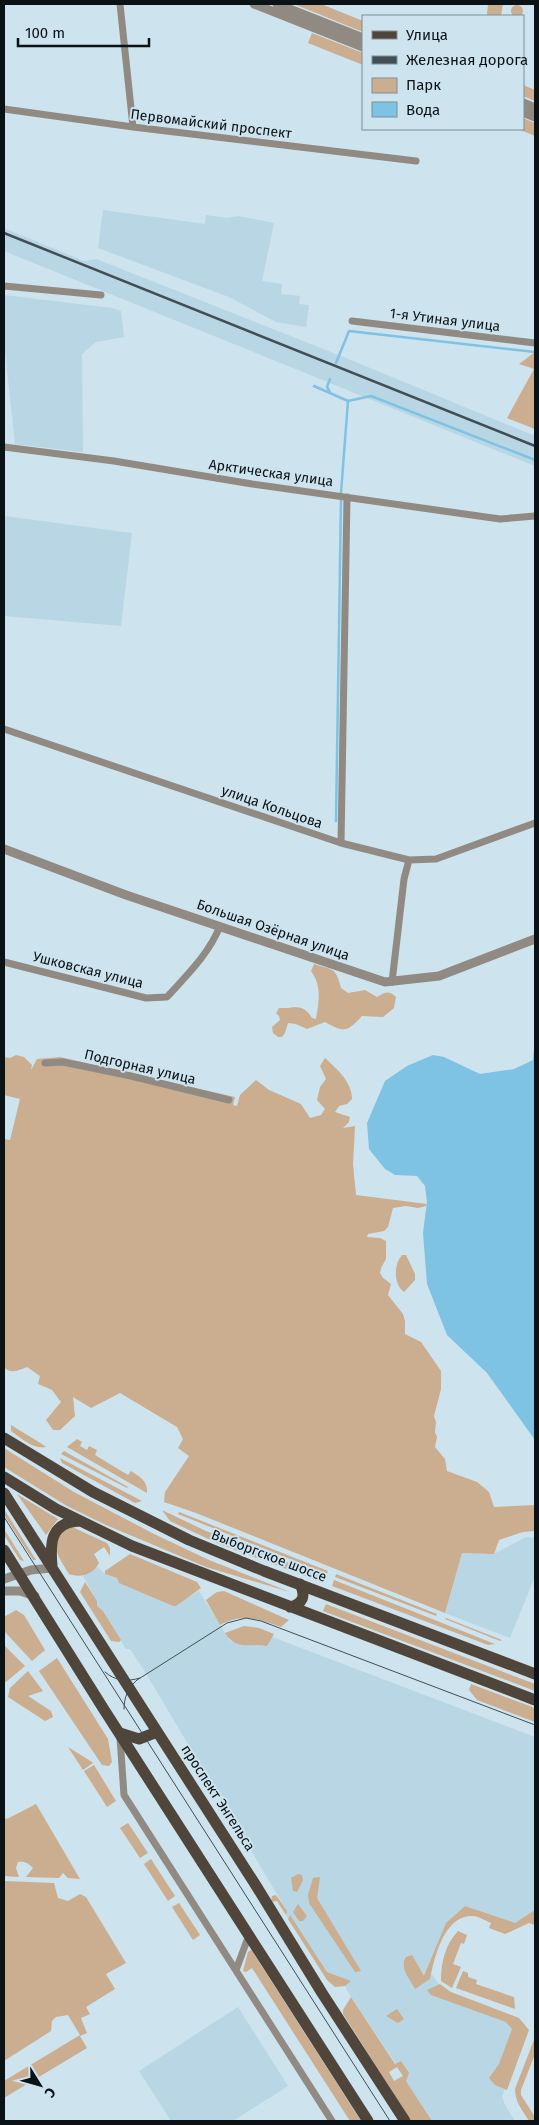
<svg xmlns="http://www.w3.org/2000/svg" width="539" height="2125" viewBox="0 0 539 2125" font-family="'Fira Sans',sans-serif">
  <rect width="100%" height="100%" fill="#cde3ee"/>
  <!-- built -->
  <path fill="#b8d6e4" d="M103,210L205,224L206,215L227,218L238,216L274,223L262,281L282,284L281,294L300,296L299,304L309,305L306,327L276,322L229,297L98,248Z
    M4,228L84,261L96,259L341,356L535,436V466L4,251Z
    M4,295L112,308L121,311L124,337L96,342L82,354L83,452L15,444L4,343Z
    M4,516L132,533L121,626L4,616Z
    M526,1537L535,1538V1576L510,1638L445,1613L462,1553L494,1554Z
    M98,1567L105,1574L117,1578L119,1583L173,1606L199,1591L230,1641L242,1645L266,1646L272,1637L535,1737V1910L515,1924L465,1906L446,1923L428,1969L445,1993L511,2017L520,2052L502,2096L505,2105L515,2121H432L406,2081L401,2061L396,2064L348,1992L345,1986L350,1981L327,1972L289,1915L288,1919L286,1915L287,1911L144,1670L130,1649H126L103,1611L97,1606V1601L83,1576Z
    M238,2007L288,2086L233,2121H171L139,2071Z"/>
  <!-- green -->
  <path fill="#cbad90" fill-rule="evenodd" d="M294,4H321L363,21V32Z
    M488,4H503L501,16L487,15Z
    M511 11a6 6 0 1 1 12 0a6 6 0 1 1-12 0Z
    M312,33L363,53V65L308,43Z
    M523,85L535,90V101L523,96Z
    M523,118L535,123V136L518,129H523Z
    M535,352V429L507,418L534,369L519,364Z
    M314,964C334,970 336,968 341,988L348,993L365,990L377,997C385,992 389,990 396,997L394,1008L383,1017L362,1016C347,1032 345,1033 325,1022L307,1029L296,1024L288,1023L285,1033L282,1037H278L273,1033L272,1027L280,1020L279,1016L276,1013L279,1008C295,1009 302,1002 312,1018L316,1019C319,1001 322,986 311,971Z
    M16,1055L24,1057L32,1065L31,1070L37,1059L60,1057L235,1097L233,1105L237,1106L240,1095L256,1080L269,1090L301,1104L310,1118L321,1115L325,1109L317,1100L320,1087L326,1079L320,1066L325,1058C337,1069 352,1082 352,1099L347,1104L339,1106L335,1112L350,1117L349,1122L343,1128L355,1126L353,1164L356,1195L427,1204L426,1206L418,1208L406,1206L393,1208L388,1227L384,1231L368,1234L367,1237L380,1238L386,1241V1259L381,1268L380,1273L383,1278L391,1284L388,1295L403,1314L405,1321V1334L421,1342L441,1371V1389L434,1416L436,1422L435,1432L437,1437L435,1447L445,1459L447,1471L477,1482L489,1492L494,1507L535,1505V1531L523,1532L499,1540L494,1554L462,1553L445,1613L196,1513L164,1502L165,1492L189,1456L178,1448L183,1439L177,1427L120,1393L91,1408L73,1397L75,1416L60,1430H53L46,1420L61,1402L52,1390L38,1384L40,1376L27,1367C19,1370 10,1375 4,1367V1139L10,1140L20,1099L4,1095V1057L10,1058Z
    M402,1255H406L415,1274V1280L404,1292C393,1284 394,1264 402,1255Z
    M11,1425C23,1433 34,1438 46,1447C34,1450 21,1438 11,1431Z
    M77,1439L82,1442L80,1446L87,1450L89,1446L97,1450L95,1455L128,1475L131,1471C140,1477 148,1481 147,1493L67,1447Z
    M4,1448L74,1492L154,1534L209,1560L290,1592L206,1567L106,1525L67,1506L4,1467Z
    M64,1451L128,1487L127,1488L61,1454Z
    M60,1458L142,1501L135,1503L62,1463Z
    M17,1494L58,1519L46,1535Z
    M4,1509L36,1560H33L4,1515Z
    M162,1510L206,1531L326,1577L324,1583L219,1544L170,1521Z
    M179,1512L328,1571L327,1574L178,1514Z
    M72,1527L107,1543L110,1548V1556L104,1547L94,1554L99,1563C93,1575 80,1578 69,1574C58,1556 43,1536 72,1527Z
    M4,1529L24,1561L20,1560L4,1535Z
    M130,1554L197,1582L201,1588L176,1606H173L119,1583L117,1578L105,1574V1571Z
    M336,1574L437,1614L436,1616L335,1577Z
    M334,1580L495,1644L488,1645L332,1586Z
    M85,1582L97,1601V1606L103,1611L121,1640L119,1642L111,1641L80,1592Z
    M224,1591L289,1620L281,1627C258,1619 242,1613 220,1625L206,1600L217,1592Z
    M326,1604L535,1684V1691L323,1611Z
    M16,1610L24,1615L45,1650L32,1661L4,1631V1617Z
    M446,1618L502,1640L500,1641L445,1619Z
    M244,1626L259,1628L274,1634L267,1646C249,1643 236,1651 225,1633Z
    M4,1645L25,1666L6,1682L4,1681Z
    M57,1658L108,1739L112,1762L109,1766L102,1765L39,1671Z
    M28,1671L43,1691L28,1696L51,1711L53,1717L45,1721L8,1697L10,1688Z
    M471,1684L535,1708V1722L477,1700L469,1690Z
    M68,1747L92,1762L93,1763L83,1770Z
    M94,1765L116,1801L107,1807L84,1771Z
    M36,1804L80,1879L68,1878L63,1873L59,1878L26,1877L33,1868C28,1863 25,1861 18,1862L16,1868L19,1877L4,1876V1818L7,1819Z
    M128,1823L148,1853L140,1858L120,1828Z
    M151,1859L175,1896L168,1901L144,1864Z
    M298,1874L302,1875L303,1880L297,1892L293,1891L291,1878Z
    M320,1877L317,1898L361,1971L355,1972L309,1903L308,1895L313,1878Z
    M4,1881L54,1883L58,1898L68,1901L80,1894L86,1897L126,1963L106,1974L115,1989L86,2007L90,2014L81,2018L87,2033L80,2036L87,2048L4,2098V2081L80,2035L68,2015L56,2017L52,2021L51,2031L4,2061Z
    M276,1895L287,1911L286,1915L277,1901L271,1902L272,1896Z
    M179,1903L200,1935L193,1940L172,1907Z
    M298,1904L307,1916L303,1921H299L293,1912Z
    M465,1906L515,1923L535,1910V1925L529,1923L505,1934L489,1928L491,1923C486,1921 478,1916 473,1916C444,1914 434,1959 430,1979L415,1989C410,1979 399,1968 406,1957L412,1955L424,1976L446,1923Z
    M290,1915L327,1972L351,1981L345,1986L335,1987L327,1980L288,1919Z
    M458,1931L467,1935L464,1944L461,1943L453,1964L461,1967L452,1988L441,1981C441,1962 445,1945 458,1931Z
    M251,1950L252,1951L361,2121H350L252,1968L246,1972L243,1971L248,1952Z
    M463,1971L468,1973V1977L477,1980L476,1984L514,1997L515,2009L456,1988Z
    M440,1984L451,1992L519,2018L529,2030L507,2090L495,2085L489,2078L499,2064L512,2029L506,2022L431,1995L427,1990Z
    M351,1997L395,2064L401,2061L409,2073L406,2081L432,2121H411L343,2014V2010ZM397,2067L403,2076L394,2081L389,2072Z
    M397,2009L404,2019L398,2023L386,2016Z
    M535,2037V2054L521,2090V2095L535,2117V2121H529C523,2111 515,2102 515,2089Z"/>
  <!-- water -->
  <path fill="#7ec3e3" d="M534,1049L535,1050V1440L487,1373L447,1335L427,1284L423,1233L427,1202L425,1186L417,1176L395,1175L385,1169L369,1149L367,1123L385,1081L407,1066L433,1055L444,1057L480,1074L514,1069L533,1060Z"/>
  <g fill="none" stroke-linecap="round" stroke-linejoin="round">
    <!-- stream -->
    <path stroke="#7ec3e3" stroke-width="2.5" d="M336,363L349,331L535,352
      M314,386L348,401L371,396L535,460
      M330,392L327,387L330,379
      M341,493L348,401
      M336,821L341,501"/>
    <!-- minor -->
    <path stroke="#908a83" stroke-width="7" d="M120,4L133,127
      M4,109L133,127L416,161
      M4,286L101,295
      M352,321L535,343
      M4,447L114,461L252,484L500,519L535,516
      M4,729L341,843L409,860L436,859L535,823
      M341,843L347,497
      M4,962L146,998L167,997C186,976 209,954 220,926
      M392,982L404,879L409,860
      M45,1063L63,1062L131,1076L229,1100
      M120,1738L124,1795L332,2121
      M236,1970L249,1935"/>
    <!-- tertiary -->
    <path stroke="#908a83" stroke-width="9" d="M254,4L363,47
      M277,4L363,38
      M523,103L535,108
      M523,112L535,117
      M4,849L126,895L385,982L439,976L535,939
      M4,1579L31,1570L52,1568
      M4,1591H20L35,1596"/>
    <!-- primary -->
    <path stroke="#50453a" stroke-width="11" d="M4,1438L93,1492L189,1540L264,1571L535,1674
      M4,1477L56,1509L132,1546L535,1700
      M4,1493L255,1884L322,1993L405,2121
      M4,1550L103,1708L368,2121
      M52,1566C50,1543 50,1523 79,1521
      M290,1607C303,1604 306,1596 300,1584
      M120,1733L139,1739L157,1732"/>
    <!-- tram -->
    <path stroke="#424e54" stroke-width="1" d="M4,1517L390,2121
      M105,1672C115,1681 127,1682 140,1678
      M124,1709C124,1697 128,1688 137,1680L227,1623L246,1618L261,1621L535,1725"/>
    <!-- rail -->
    <path stroke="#424e54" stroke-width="2.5" d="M4,233L535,446"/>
  </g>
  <g text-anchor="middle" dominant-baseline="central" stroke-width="4" stroke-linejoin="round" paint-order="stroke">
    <!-- street labels -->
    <g font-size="14" fill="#0a1215" stroke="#cde3ee">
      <text transform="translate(211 124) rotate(7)">Первомайский проспект</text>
      <text transform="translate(445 320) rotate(7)">1-я Утиная улица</text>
      <text transform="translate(271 473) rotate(8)">Арктическая улица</text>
      <text transform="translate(272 807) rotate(19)">улица Кольцова</text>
      <text transform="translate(273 930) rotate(19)">Большая Озёрная улица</text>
      <text transform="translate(88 970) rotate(14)">Ушковская улица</text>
      <text transform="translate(140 1067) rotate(13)">Подгорная улица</text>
      <text transform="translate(269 1556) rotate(21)">Выборгское шоссе</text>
      <text transform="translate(218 1798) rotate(57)">проспект Энгельса</text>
    </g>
  </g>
  <!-- border -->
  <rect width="539" height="2125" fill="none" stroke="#0a1215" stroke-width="10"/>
  <!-- legend -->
  <rect x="362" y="15" width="162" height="115" fill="#cde3ee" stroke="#7f8f97"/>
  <rect x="372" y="31" width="25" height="8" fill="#50453a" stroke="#7f8f97"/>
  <text x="406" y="40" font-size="15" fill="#0a1215">Улица</text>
  <rect x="372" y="56" width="25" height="8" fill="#424e54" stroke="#7f8f97"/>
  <text x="406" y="65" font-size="15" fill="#0a1215">Железная дорога</text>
  <rect x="372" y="78" width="25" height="15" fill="#cbad90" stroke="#7f8f97"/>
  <text x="406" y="90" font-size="15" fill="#0a1215">Парк</text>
  <rect x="372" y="102" width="25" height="15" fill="#7ec3e3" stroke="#7f8f97"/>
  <text x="406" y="115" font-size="15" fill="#0a1215">Вода</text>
  <!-- north arrow -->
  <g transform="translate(40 2085) rotate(127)" stroke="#cde3ee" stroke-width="4" paint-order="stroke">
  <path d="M0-4L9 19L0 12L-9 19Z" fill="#0a1215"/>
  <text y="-8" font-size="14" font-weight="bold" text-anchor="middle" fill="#0a1215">С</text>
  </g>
  <!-- scale -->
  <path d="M18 38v8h131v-8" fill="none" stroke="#0a1215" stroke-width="2.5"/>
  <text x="25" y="38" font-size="15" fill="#0a1215" stroke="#cde3ee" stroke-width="4" paint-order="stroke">100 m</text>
</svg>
